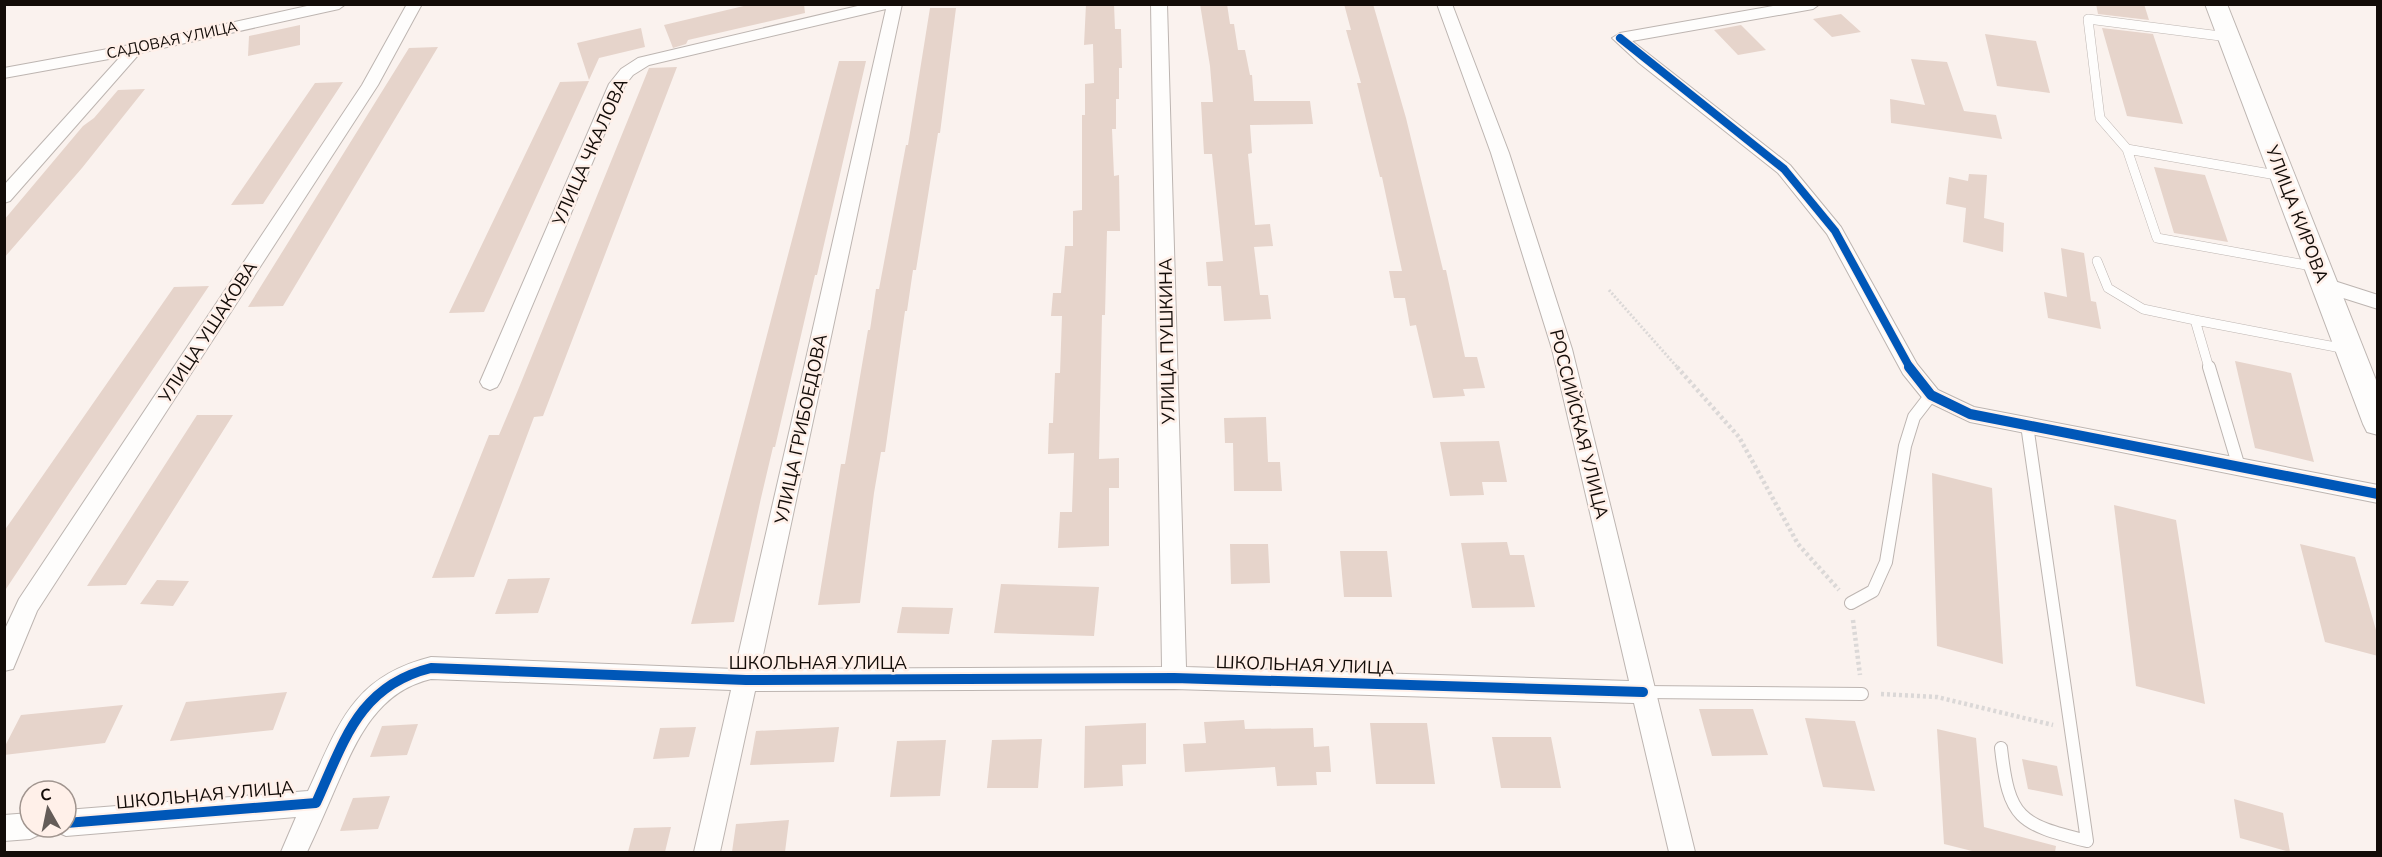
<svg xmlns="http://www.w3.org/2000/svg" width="2382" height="857" viewBox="0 0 2382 857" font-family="'Nunito Sans',sans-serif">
  <rect width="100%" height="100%" fill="#faf2ee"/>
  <!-- building -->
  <path fill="#e6d4cb" d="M752,4H804L805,13L688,40L686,44L673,48L664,25Z
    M1086,4H1114L1115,29H1121L1122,68H1119V99H1116V129H1112L1114,176L1119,175L1120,231H1107L1105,315H1102L1099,459L1119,458V488H1109V546L1058,548L1060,512H1072L1074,453L1048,454L1049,423H1053L1055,373H1060L1062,316H1051L1053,293H1061L1065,246H1073V211L1082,210V115H1085V84L1094,83L1093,44L1084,45Z
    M1200,4H1227L1230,24H1234L1238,50H1245L1250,75H1252L1254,101H1310L1313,124L1250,125L1252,153L1248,154L1255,225L1270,224L1273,246L1254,247L1260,295H1268L1271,319L1224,321L1221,286H1208L1206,262L1223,261L1212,154H1204L1201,102H1213L1210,66Z
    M1344,4H1373L1406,118L1443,270H1446L1465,357H1477L1485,388L1463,389L1465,396L1433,398L1416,325L1410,326L1405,298H1394L1389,271H1402L1382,177H1380L1357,83H1361L1346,30H1351Z
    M2096,4H2144L2149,20L2098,14Z
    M930,8H956L940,133H938L916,270H913L907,311H905L885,452H881L874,493L860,603L818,605L841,464H845L868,330H870L876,289H879L906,145H908Z
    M1841,14L1861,32L1832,37L1813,19Z
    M300,25V45L248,56L249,36Z
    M1741,25L1766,50L1738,55L1714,30Z
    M641,28L645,47L599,58L589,80L577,43Z
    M2102,28L2153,34L2183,124L2127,116Z
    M1985,34L2036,41L2050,93L1997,86Z
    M438,47L283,306L248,307L409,48Z
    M1911,59L1947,62L1964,111L1996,115L2002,139L1891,123L1890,99L1925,105Z
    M839,61H866L817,275H815L775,447H773L761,498L734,622L691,624Z
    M677,67L543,416L534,417L474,577L432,578L489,435H499L518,390L649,68Z
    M589,81L484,312L449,313L560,82Z
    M343,82L263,204L231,205L315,83Z
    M145,89L82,168L4,258V220L83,126L94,118L118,90Z
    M2154,167L2205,175L2228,242L2174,233Z
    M1969,174L1987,175L1984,218L2004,223L2003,252L1963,242L1966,208L1946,204L1949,177L1968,181Z
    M2061,248L2084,253L2091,301L2096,302L2101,329L2048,318L2044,292L2067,297Z
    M209,286L70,492L4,592V531L16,514L174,287Z
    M2235,361L2291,373L2314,462L2255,448Z
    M197,415H233L126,585L87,586Z
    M1266,417L1268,462H1280L1282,491H1234L1233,443H1225L1224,418Z
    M1499,441L1507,482H1482L1484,495L1450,496L1440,442Z
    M1932,473L1992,488L2003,664L1937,646Z
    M2114,505L2176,520L2205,704L2136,686Z
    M1507,542L1510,555H1524L1535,607L1472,608L1461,543Z
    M1230,544H1268L1270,583L1231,584Z
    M2300,544L2355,557L2378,637V656L2325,642Z
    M1340,551H1387L1392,597H1344Z
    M550,578L538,613L495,614L508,579Z
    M157,580L189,581L173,606L140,604Z
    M1001,584L1099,587L1094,636L994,633Z
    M902,607L953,608L949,634L897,633Z
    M287,692L273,730L170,741L186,702Z
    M123,705L105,743L4,755V748L21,715Z
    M1699,709H1753L1768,755L1712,756Z
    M1805,718L1855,721L1875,791L1823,787Z
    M1244,720L1245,729L1313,728L1314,747L1329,746L1331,772H1316L1317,785L1277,786L1275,767L1185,772L1183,744L1206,743L1204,722Z
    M1146,723V764L1122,765L1123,786L1084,788L1085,726Z
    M1370,723H1427L1435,784H1376Z
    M418,724L407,755L370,757L382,726Z
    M696,727L689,757L653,759L660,728Z
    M839,727L834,762L750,765L756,731Z
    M1937,729L1976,738L1984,827L2056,846L2055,852H1976L1944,844Z
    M1492,737H1551L1561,788H1501Z
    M1042,739L1038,788H987L992,740Z
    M946,740L940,796L890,797L897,741Z
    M2022,759L2057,766L2063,796L2028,789Z
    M390,796L378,829L340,831L353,798Z
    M2234,799L2283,813L2290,852L2240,838Z
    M789,820L785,852H732L736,824Z
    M671,827L665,852H628L634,828Z"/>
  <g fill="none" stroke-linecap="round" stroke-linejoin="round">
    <defs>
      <path id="service-far1" d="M2228,37L2088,19L2100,118L2127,149L2282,176
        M2127,149L2157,238L2317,267
        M2097,261L2108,288L2143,309L2195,320L2209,368
        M2195,320L2346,349"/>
      <path id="service" d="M2209,367L2239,467
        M1851,603L1873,591L1886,562L1905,446L1914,417L1931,395
        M1644,692L1862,694
        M2001,748C2009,819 2019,824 2087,841L2027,425"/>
      <path id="minor" d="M316,4H346L339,9L140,53L10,201L4,203V185L120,57L4,78V68L135,44Z
        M407,4H422L378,85L37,611L13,669L4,671V631L19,599L362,85Z
        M866,4H902L760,669L1162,667L1151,4H1167L1186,667L1629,681L1552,349L1491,153L1437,4H1452L1509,153L1572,349L1695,852H1669L1634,703L1174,689L755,691L720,852H694L731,690L431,679C376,692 356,741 335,789C326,810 317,831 307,852H281L296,817L66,836L57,832L55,827H66V810L308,791C339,724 352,677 431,657L735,669L886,9L649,65L633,75L625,85L500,382L497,387L490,390L483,387L480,382L609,84L621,69L638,58Z
        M1784,4H1820L1813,9L1632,41L1790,165L1841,227L1917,364L1938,390L1974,407L2378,485V503L1970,422L1924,400L1903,374L1827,234L1778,173L1639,63L1612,38L1620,33Z
        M2325,278L2378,295V309L2318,290L2315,285L2318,280Z
        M30,813V827H43L39,835L30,839L4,841V815Z"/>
      <path id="secondary" d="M2205,4H2227L2378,385V435L2367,432L2363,424Z"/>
    </defs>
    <!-- service-far1 casing -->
    <use href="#service-far1" stroke="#bdb5b1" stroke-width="10"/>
    <!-- service casing -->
    <use href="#service" stroke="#bdb5b1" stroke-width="14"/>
    <!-- minor casing -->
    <use href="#minor" stroke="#bdb5b1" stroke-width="2"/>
    <!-- secondary casing -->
    <use href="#secondary" stroke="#bdb5b1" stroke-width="2"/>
    <!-- path-far1 -->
    <path stroke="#dbd8d7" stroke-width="3" stroke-dasharray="2 2" stroke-linecap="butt" d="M1609,290L1678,368"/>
    <!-- path -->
    <path stroke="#dbd8d7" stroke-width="4.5" stroke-dasharray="3 3" stroke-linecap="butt" d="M1677,367L1739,437L1798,544L1839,590
      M1853,620L1860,675
      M1881,694L1937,697L2053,725"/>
    <!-- service-far1 -->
    <use href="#service-far1" stroke="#fefdfc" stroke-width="9"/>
    <!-- service -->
    <use href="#service" stroke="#fefdfc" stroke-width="12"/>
    <!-- minor -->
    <use href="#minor" fill="#fefdfc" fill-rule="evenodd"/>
    <!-- secondary -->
    <use href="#secondary" fill="#fefdfc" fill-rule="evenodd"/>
    <defs>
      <path id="cycleway-far1" d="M1620,38L1784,169L1835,231L1910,368"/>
      <path id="cycleway" d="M1909,367L1931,395L1970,414L2378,494
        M66,823L316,803C344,742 358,686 431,668L746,680L1174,678L1643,692"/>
    </defs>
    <!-- cycleway-far1 casing -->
    <use href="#cycleway-far1" stroke="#fff0e9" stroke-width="10"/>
    <!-- cycleway casing -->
    <use href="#cycleway" stroke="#fff0e9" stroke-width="14"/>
    <!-- cycleway-far1 -->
    <use href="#cycleway-far1" stroke="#0057b8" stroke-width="8"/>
    <!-- cycleway -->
    <use href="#cycleway" stroke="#0057b8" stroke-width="10"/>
  </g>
  <g text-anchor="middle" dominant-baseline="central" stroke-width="5" stroke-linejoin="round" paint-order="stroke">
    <!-- far-street labels -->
    <g font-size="15" fill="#130c08" stroke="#fff0e9">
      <text transform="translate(172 40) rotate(-12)">САДОВАЯ УЛИЦА</text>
    </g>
    <!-- street labels -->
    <g font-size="18" fill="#130c08" stroke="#fff0e9">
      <text transform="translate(590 152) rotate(-66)">УЛИЦА ЧКАЛОВА</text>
      <text transform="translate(2297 214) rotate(69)">УЛИЦА КИРОВА</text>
      <text transform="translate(208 332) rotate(-57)">УЛИЦА УШАКОВА</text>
      <text transform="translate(1167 341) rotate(-91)">УЛИЦА ПУШКИНА</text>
      <text transform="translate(1579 424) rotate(76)">РОССИЙСКАЯ УЛИЦА</text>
      <text transform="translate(801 429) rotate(-78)">УЛИЦА ГРИБОЕДОВА</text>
      <text x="818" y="663">ШКОЛЬНАЯ УЛИЦА</text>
      <text transform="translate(1305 665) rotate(2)">ШКОЛЬНАЯ УЛИЦА</text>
      <text transform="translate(205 795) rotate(-5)">ШКОЛЬНАЯ УЛИЦА</text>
    </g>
  </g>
  <!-- border -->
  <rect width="2382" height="857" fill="none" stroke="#130c08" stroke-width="12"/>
  <!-- north arrow -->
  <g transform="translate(48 809) rotate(351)"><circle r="28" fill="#fff0e9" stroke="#a1958f" stroke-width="1.5"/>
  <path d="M0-4.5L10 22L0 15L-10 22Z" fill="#645c58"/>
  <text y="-9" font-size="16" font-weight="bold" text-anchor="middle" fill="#130c08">С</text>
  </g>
</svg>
